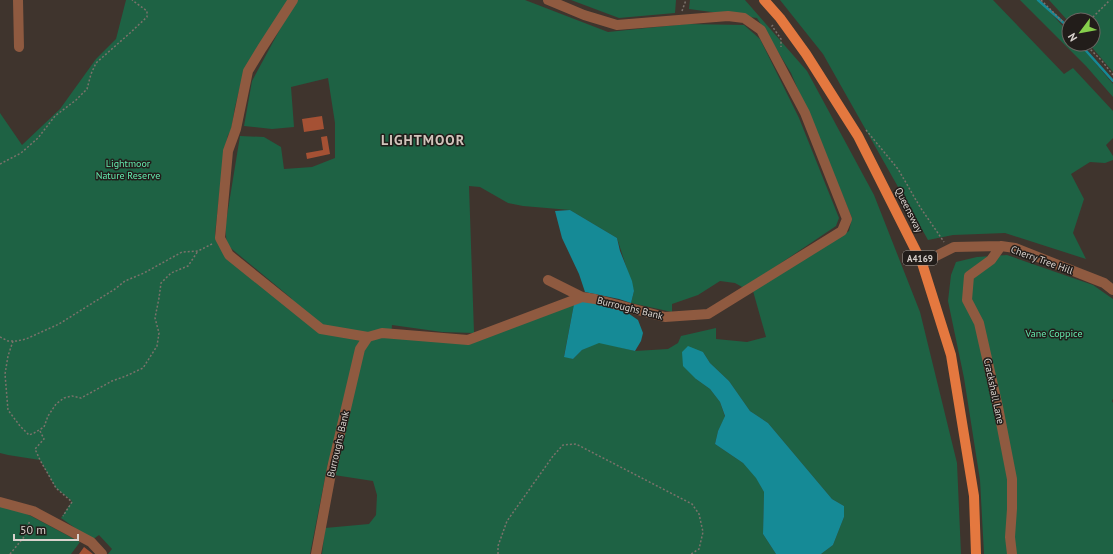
<svg xmlns="http://www.w3.org/2000/svg" width="1113" height="554" viewBox="0 0 1113 554" font-family="'PT Sans',sans-serif">
  <rect width="100%" height="100%" fill="#3f342d"/>
  <!-- green -->
  <path fill="#1e6244" d="M126,0H289L241,83L235,107L231,131L228,135L224,152L215,234L228,260L299,313L291,298L227,245L225,228L240,136L264,137L281,147L284,169L312,167L335,158V123L328,78L291,87L294,127L272,129L244,126L252,81L286,18L298,0H525L608,32L686,24L744,25L760,39L799,118L839,218L836,226L744,288L735,283L720,281L698,295L672,304V312L631,303L634,291L617,238L570,210L523,206L508,203L480,187L469,186L474,333L442,332L392,325L391,337L466,344L574,304L564,356L573,359L582,350L599,342L635,351L668,349L678,343L681,336L716,328V339L747,342L766,337L753,291L849,231L852,218L791,73L757,18L689,9L690,0H745L807,71L874,195L920,312L957,463L961,554H821L833,545L844,517V506L832,499L768,423L750,411L729,381L710,363L703,352L696,379L710,389L720,402L725,417L718,431L715,444L743,463L756,477L764,492L763,534L776,554H322L325,528L369,524L376,515L377,495L373,481L334,475L328,463L310,554H108L112,549L99,535L92,540L61,518L72,501L56,488L40,460L8,455L0,453V113L22,145L60,109L96,59L116,39Z
    M571,0H676L675,13L619,18Z
    M780,0H993L1064,74L1073,68L1113,111V138L1106,145L1113,156V160L1105,163L1090,162L1071,174L1084,199L1073,233L1086,259L1005,233L953,235L928,240L823,54Z
    M1020,0H1039L1069,33V44H1079L1113,84V97L1086,66Z
    M1049,0H1113V72L1089,44H1093V20H1069V22Z
    M1007,255L1093,285L1113,299V399L1112,401L1113,403V554H984L980,480L964,378L948,301L951,275L956,262L977,257Z
    M0,502L31,516L80,542L71,554H0Z"/>
  <!-- water -->
  <path fill="#158a96" d="M570,210L617,238L620,251L632,281L634,291L631,303L619,299L585,292L579,274L562,238L555,211Z
    M582,301H589L625,311L638,320L643,333L641,341L635,351L599,343L582,350L573,359L564,357L574,304Z
    M688,346L703,352L710,363L729,381L750,411L768,423L832,499L844,506V517L833,545L821,554H776L763,534L764,492L756,478L743,463L715,444L718,431L725,416L720,402L710,389L696,379L683,366L682,352Z"/>
  <g fill="none" stroke-linecap="round" stroke-linejoin="round">
    <!-- stream -->
    <path stroke="#158a96" stroke-width="2.5" d="M1038,0L1066,25L1069,29
      M1080,44L1113,81"/>
  </g>
  <!-- building -->
  <path fill="#a55134" d="M322,116L324,129L304,132L302,119Z
    M327,136L330,154L307,159L306,153L323,150L321,137Z
    M84,547L93,554H79Z"/>
  <g fill="none" stroke-linecap="round" stroke-linejoin="round">
    <!-- path -->
    <path stroke="#7b726b" stroke-width="1.5" stroke-dasharray="2 2" stroke-linecap="butt" d="M1041,0L1069,28
      M682,11L686,0
      M1090,20L1110,0
      M773,25L772,26L781,39V47
      M1085,44L1102,61L1113,75
      M866,130L898,169L920,207L944,242
      M0,164L21,153L38,138L55,116L76,100L87,89L91,74L96,63L130,33L147,17V11L132,0
      M0,337L8,341H17L26,339L59,324L115,289L125,281L144,273L182,252L198,251L212,244
      M13,341L8,356L5,374L8,410L20,426L29,435L34,433L44,427L48,416L56,404L64,398L72,396L81,398L112,381L126,376L143,368L157,346L159,333L155,318L159,298L161,283L171,273L188,266L198,251
      M40,431L44,439L35,449L40,460L56,488L72,502L63,516
      M10,554L24,537L30,520
      M498,554V546L507,521L553,456L563,445L576,444L692,504L699,514L703,532L699,549L691,554"/>
    <!-- minor -->
    <path stroke="#8f5a40" stroke-width="10" d="M18,0L19,47
      M293,0L262,48L248,71L236,129L228,151L220,238L229,255L321,329L368,337
      M1001,246L991,260L969,276L967,300L979,323L998,407L1012,479V509L1010,537L1012,554
      M922,263L954,247L1001,246L1015,248L1104,283L1113,290
      M548,280L582,297
      M0,502L33,511L91,542L102,554
      M316,554L332,468L360,349L368,337L382,333L468,340L582,297L595,299L665,317L708,314L842,231L847,219L805,113L761,30L744,18L728,16L617,25L584,15L548,0"/>
    <!-- major -->
    <path stroke="#e4783f" stroke-width="10" d="M764,0L780,18L806,54L858,136L922,263L951,355L974,496L976,554"/>
  </g>
  <g text-anchor="middle" dominant-baseline="central" stroke-width="3" stroke-linejoin="round" paint-order="stroke">
    <!-- shield labels -->
    <rect fill="#221d1a" stroke="#a29c97" stroke-width="1" x="903" y="251" width="34" height="14" rx="3"/>
    <g font-size="9" font-weight="bold" fill="#d9d2cd">
      <text x="920" y="258">A4169</text>
    </g>
    <!-- park labels -->
    <g font-size="10" fill="#64ecaf" stroke="#221d1a">
      <text x="128" y="163">Lightmoor<tspan x="128" dy="12">Nature Reserve</tspan></text>
      <text x="1054" y="333">Vane Coppice</text>
    </g>
    <!-- street labels -->
    <g font-size="10" fill="#d9d2cd" stroke="#221d1a">
      <text transform="translate(909 210) rotate(63)">Queensway</text>
      <text transform="translate(1042 260) rotate(20)">Cherry Tree Hill</text>
      <text transform="translate(630 308) rotate(14)">Burroughs Bank</text>
      <text transform="translate(994 391) rotate(78)">Crackshall Lane</text>
      <text transform="translate(338 444) rotate(-77)">Burroughs Bank</text>
    </g>
    <!-- district labels -->
    <g font-size="14" font-weight="bold" letter-spacing="1" fill="#d1c4bb" stroke="#221d1a">
      <text x="423" y="140">LIGHTMOOR</text>
    </g>
  </g>
  <!-- north arrow -->
  <g transform="translate(1081 32) rotate(238)"><circle r="19" fill="#221d1a" stroke="#6b6562"/>
  <path d="M0-3L7 15L0 10L-7 15Z" fill="#86cf4c"/>
  <text y="-6" font-size="11" font-weight="bold" text-anchor="middle" fill="#d9d2cd">N</text>
  </g>
  <!-- scale -->
  <path d="M14 534v6h64v-6" fill="none" stroke="#d9d2cd" stroke-width="2"/>
  <text x="20" y="534" font-size="12" fill="#d9d2cd" stroke="#221d1a" stroke-width="3" paint-order="stroke">50 m</text>
</svg>
